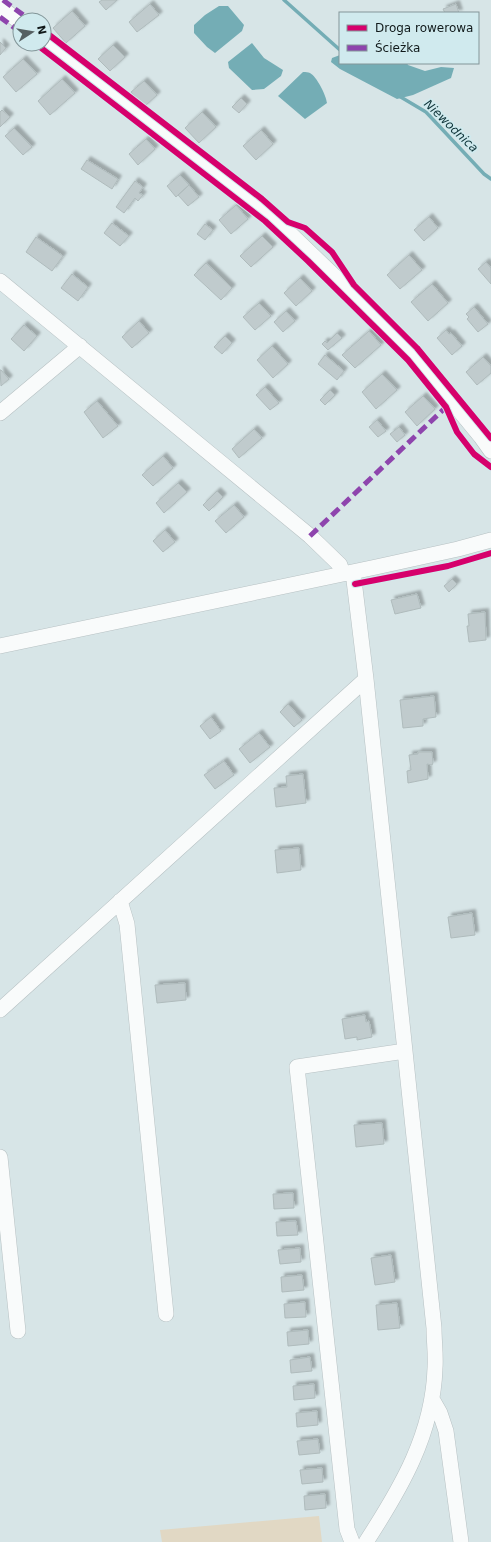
<svg xmlns="http://www.w3.org/2000/svg" width="491" height="1542" viewBox="0 0 491 1542" font-family="'DejaVu Sans',sans-serif">
  <defs>
    <filter id="shadow"><feDropShadow dx="3.5" dy="-3.5" stdDeviation="1" flood-color="#0004"/></filter>
  </defs>
  <rect width="100%" height="100%" fill="#d7e5e7"/>
  <!-- green -->
  <path fill="#e1d8c4" d="M319,1516L322,1542H162L160,1530Z"/>
  <!-- water -->
  <path fill="#74adb5" d="M219,6H228L244,25L242,31L215,53L207,47L194,33V25L205,15Z
    M252,43L264,58L283,70L281,76L264,89L252,90L229,68L228,62Z
    M340,55V63H407L408,65L425,71L441,67L454,68L451,78L413,95L397,99L340,69L331,62L332,58Z
    M303,72C306,72 308,72 310,73C317,77 326,95 327,103L305,119L278,96Z"/>
  <g fill="none" stroke-linecap="round" stroke-linejoin="round">
    <!-- stream -->
    <path stroke="#74adb5" stroke-width="3.5" d="M284,0L340,50
      M399,96L426,112L484,174L491,179"/>
  </g>
  <!-- building -->
  <path fill="#c0cbcd" stroke="#afbbbc" filter="url(#shadow)" d="M102,0H117L106,10L99,2Z
    M150,4L159,15L137,32L129,22Z
    M456,4L459,13H445L443,9Z
    M72,11L85,26L66,43L53,28Z
    M0,42L6,48L0,55Z
    M113,45L125,57L110,71L98,59Z
    M23,59L37,74L16,92L3,77Z
    M62,79L75,93L50,115L38,101Z
    M144,81L157,95L144,107L131,92Z
    M241,98L247,104L239,113L232,107Z
    M2,110L10,117L0,127V112Z
    M202,112L216,127L199,143L185,128Z
    M14,128L32,147L23,155L5,136Z
    M261,130L273,144L256,160L243,146Z
    M146,139L155,149L138,165L129,154Z
    M87,160L118,179L112,189L81,169Z
    M180,175L189,185L176,197L167,186Z
    M135,181L143,187L139,193L143,195L138,201L135,198L124,213L116,207Z
    M189,185L199,197L188,206L178,195Z
    M236,205L248,219L231,234L219,220Z
    M429,217L438,228L424,241L414,230Z
    M112,223L129,236L120,246L104,233Z
    M205,224L213,230L205,240L197,234Z
    M262,236L273,247L251,267L240,256Z
    M36,237L63,256L52,271L26,252Z
    M409,255L422,270L400,289L387,275Z
    M486,262L491,268V284L478,269Z
    M206,263L232,288L221,300L194,275Z
    M72,274L88,287L78,301L61,288Z
    M300,278L312,291L296,306L284,293Z
    M432,284L448,303L428,321L411,302Z
    M259,303L271,316L255,330L243,317Z
    M474,307L488,324L478,332L467,319L469,317L466,314Z
    M286,311L295,321L283,332L274,322Z
    M139,321L149,333L132,348L122,337Z
    M24,325L37,336L24,351L11,339Z
    M446,330L449,334L451,333L462,346L452,355L437,338Z
    M369,331L381,345L355,368L342,355Z
    M337,333L342,338L328,350L322,344L325,341L327,343Z
    M225,336L232,343L222,354L214,347Z
    M272,346L288,364L273,378L257,360Z
    M325,355L344,371L337,380L318,364Z
    M483,357L491,366V373L477,385L466,372Z
    M0,370H1L9,379L1,386Z
    M382,374L397,390L376,409L362,392Z
    M265,387L279,403L270,410L256,395Z
    M330,390L335,395L325,405L320,400Z
    M423,396L435,409L417,426L405,412Z
    M97,401L118,426L103,438L84,412Z
    M377,420L386,431L378,437L369,427Z
    M399,427L405,435L397,442L390,434Z
    M254,429L262,438L239,458L232,449Z
    M163,456L173,468L153,486L142,475Z
    M178,483L187,492L164,513L156,503Z
    M217,491L223,497L209,511L203,505Z
    M234,505L244,517L226,533L215,521Z
    M165,530L175,542L163,552L153,541Z
    M452,579L457,584L449,592L444,586Z
    M417,594L421,608L395,614L391,600Z
    M485,612L486,640L469,642L467,626H469L468,614Z
    M434,696L436,717L423,719V726L403,728L400,700Z
    M288,704L302,720L294,727L280,712Z
    M211,717L221,731L210,739L200,726Z
    M259,733L270,747L250,763L239,749Z
    M418,752H432L433,763L432,765L427,764L428,779L408,783L407,771L411,770L409,755L418,754Z
    M224,761L234,775L215,789L204,775Z
    M303,774L306,803L276,807L274,788L287,787L286,776Z
    M299,848L301,870L277,873L275,850Z
    M472,913L475,935L451,938L448,917Z
    M185,983L186,1000L157,1003L155,985Z
    M365,1015L366,1022L369,1021L372,1037L357,1040V1037L345,1039L342,1019Z
    M382,1123L384,1144L356,1147L354,1125Z
    M293,1193L294,1208L274,1209L273,1194Z
    M296,1221L298,1235L277,1236L276,1222Z
    M300,1248L301,1262L280,1264L278,1250Z
    M391,1255L395,1282L375,1285L371,1258Z
    M302,1275L304,1290L282,1292L281,1277Z
    M305,1302L306,1317L285,1318L284,1304Z
    M397,1303L400,1328L378,1330L376,1305Z
    M308,1330L309,1344L288,1346L287,1332Z
    M310,1357L312,1371L291,1373L290,1360Z
    M314,1384L315,1398L294,1400L293,1386Z
    M317,1411L318,1425L297,1427L296,1413Z
    M318,1439L320,1453L299,1455L297,1441Z
    M322,1468L323,1482L302,1484L300,1470Z
    M325,1494L326,1508L305,1510L304,1496Z"/>
  <g fill="none" stroke-linecap="round" stroke-linejoin="round">
    <defs>
      <path id="minor" d="M0,7L20,22
        M44,40L278,222L379,319L412,353L481,437L491,451
        M0,281L310,536L340,565L343,574
        M0,413L80,346
        M353,572L366,679L434,1328C434,1341 436,1355 435,1368C433,1434 401,1488 366,1542
        M0,646L376,567L458,549L491,540
        M120,901L127,924L166,1314
        M0,1010L366,679
        M0,1157L18,1331
        M432,1399L440,1413L446,1431L461,1542
        M352,1542L347,1529L297,1067L405,1051"/>
    </defs>
    <!-- minor casing -->
    <use href="#minor" stroke="#b7c1c3" stroke-width="16"/>
    <!-- minor -->
    <use href="#minor" stroke="#f9fbfb" stroke-width="15"/>
    <!-- quiet -->
    <path stroke="#8e44ad" stroke-width="5" stroke-dasharray="10 5" stroke-linecap="butt" d="M3,0L30,20
      M0,17L20,32
      M310,536L446,407"/>
    <defs>
      <path id="cycleway" d="M44,31L262,199L288,222L305,228L332,252L354,285L417,348L491,438
        M36,44L265,221L308,261L408,360L446,407L457,432L474,454L491,467
        M355,584L448,566L491,553"/>
    </defs>
    <!-- cycleway casing -->
    <use href="#cycleway" stroke="#d0eaee" stroke-width="8"/>
    <!-- cycleway -->
    <use href="#cycleway" stroke="#d6006c" stroke-width="6"/>
  </g>
  <g text-anchor="middle" dominant-baseline="central" stroke-width="3.5" stroke-linejoin="round" paint-order="stroke">
    <!-- water labels -->
    <g font-size="12" font-style="italic" fill="#0f3439" stroke="#d0eaee">
      <text transform="translate(451 126) rotate(44)">Niewodnica</text>
    </g>
  </g>
  <!-- legend -->
  <rect x="339" y="12" width="140" height="52" fill="#d0eaee" stroke="#839699"/>
  <rect x="347" y="25" width="20" height="6" fill="#d6006c" stroke="#839699"/>
  <text x="375" y="32" font-size="12" fill="#10191a">Droga rowerowa</text>
  <rect x="347" y="45" width="20" height="6" fill="#8e44ad" stroke="#839699"/>
  <text x="375" y="52" font-size="12" fill="#10191a">Ścieżka</text>
  <!-- north arrow -->
  <g transform="translate(32 32) rotate(78)"><circle r="19" fill="#d0eaee" stroke="#839699"/>
  <path d="M0-3L7 15L0 10L-7 15Z" fill="#566062"/>
  <text y="-6" font-size="11" font-weight="bold" text-anchor="middle" fill="#10191a">N</text>
  </g>
</svg>
